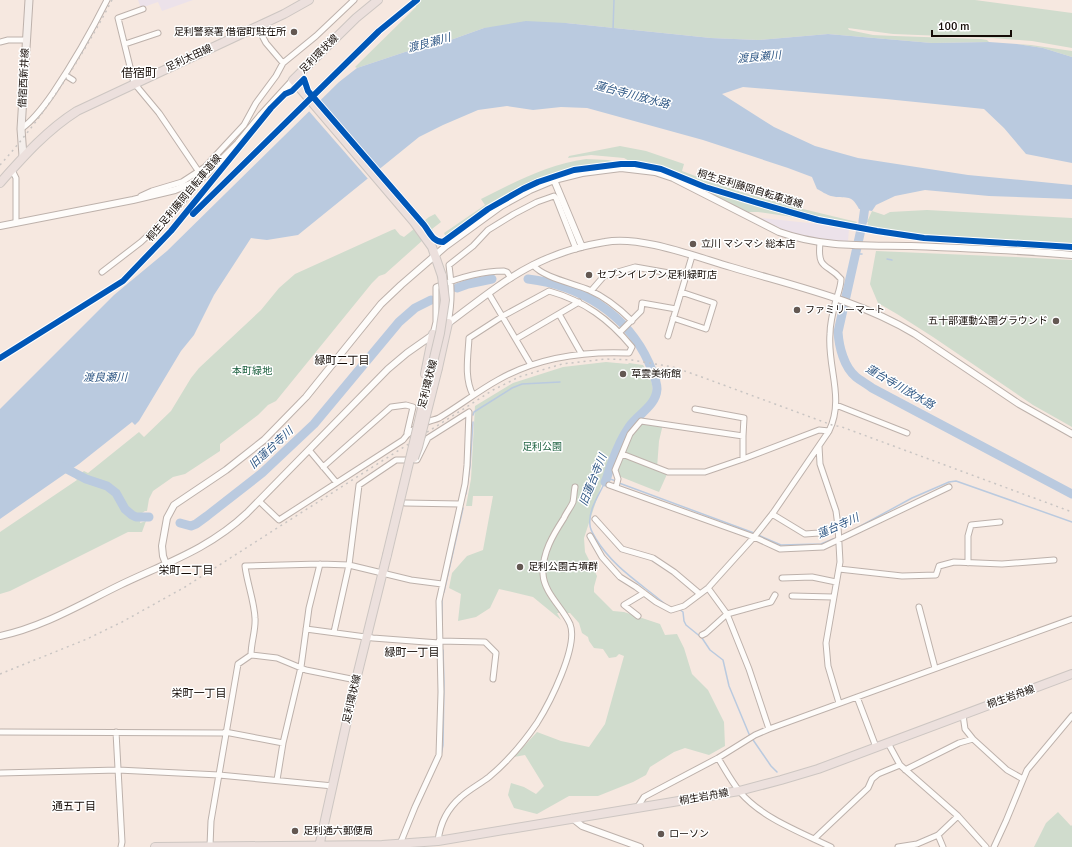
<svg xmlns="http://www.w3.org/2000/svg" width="1072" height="847" viewBox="0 0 1072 847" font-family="Signika,'Noto Sans JP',sans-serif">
  <rect width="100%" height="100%" fill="#f6e8e0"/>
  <!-- industrial -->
  <path fill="#ece2ea" d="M138,0H193L162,11L158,2L141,8Z
    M762,218L818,224L849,229L848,241H829L801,237L768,223L761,219Z"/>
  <!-- green -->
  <path fill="#d0dccd" d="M421,0H975L1072,13V48L1032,41L993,38L893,34L848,28L849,30L873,35L895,36L981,39L987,40L989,42L932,43L828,34L758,40L711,38L566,23L484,28L445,42L405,52L357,68L355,67L416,7V3Z
    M1017,44L1031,45L1072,51V57L1043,48Z
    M620,146L646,151L684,164L682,171C739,194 797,208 857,222L856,224L809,215L764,203L704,184L672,171L657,167L633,163L624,158L591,155L568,158L569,156Z
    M586,159L608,160L620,163C604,164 587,165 571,169C525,181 484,209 446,237L444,233L485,205L481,199C515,182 549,164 586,159Z
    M700,186L740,201L800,218L758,212H746L700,188Z
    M927,210L1072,218V243C1004,238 935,239 867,227L868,222H867L872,211L884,215L890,212Z
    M435,214L441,222L432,229L433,231L385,274L379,276L372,283L276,401L268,405L258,415L220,444V451L185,474L173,477L153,491L149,499L147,511H145L142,513L140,523L146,521L142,532H128L10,591L0,594V532L77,480L75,478L84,471L88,473L139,432L144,437L171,411L191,378L199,368L261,310L279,288L295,274L392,230L395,229L400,235L404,237L429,217Z
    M876,251L1016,257L1072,260V427L1033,405L933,337L897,314L878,303L870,284Z
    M606,362L628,364L629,363L643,365C662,395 651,400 630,422L663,424L659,441L657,468L668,472L659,492L606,471L584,538L585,552L597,576L594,587V592L613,611L624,612L660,624L665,635L677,634L684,648L692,674L708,690L724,722L725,746L709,755L685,748L674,752L650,767L646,775L633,782L598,796H569L537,814L514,808L508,795L511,783L524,787L536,794L544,786L525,755L514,757L537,732L561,741L589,747L605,724L624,656L619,654L616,657L609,658L603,649L594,648L589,641L588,637L582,633L579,623L570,613H557L561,620L533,597L499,589L490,608L476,617L458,621L461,594L449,588L452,573L467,556L483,550L493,496H473L472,506H466L471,479L475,406L513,383L563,367Z
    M1058,812L1071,826L1072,825V847H1034L1046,823Z"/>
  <!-- water -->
  <path fill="#bacadf" d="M526,21L566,23L711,38L758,40L828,34L932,43L989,42L1017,44L1043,48L1072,57V163L1026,154L1004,128L984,109L886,99L743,87L722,94L774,127L815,146L858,158L968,175L1072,185V199L989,196L925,190L895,196L876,205L872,211L859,209C850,192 846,200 831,196C827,195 821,191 817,189L812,177L788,168L703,140L587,108L561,107L533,110L507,106L478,110L443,125L419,137L298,235L267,240L251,238L214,295L194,335L181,351L139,421L135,425L132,422L79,464L0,519V409L114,295L167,251L339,82L357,68L405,52L445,42L484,28Z"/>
  <!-- pier -->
  <path fill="#f6e8e0" d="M318,101L379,172L369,180L308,110Z"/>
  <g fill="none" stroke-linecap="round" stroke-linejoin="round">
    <!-- stream -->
    <path stroke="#bacadf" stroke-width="1.5" d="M613,30L614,0
      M856,254H862
      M887,259L892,260
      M473,415L474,412L512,388L522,384L560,382
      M607,478L616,481
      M605,482C599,495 588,510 590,525C590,530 594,535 596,539C613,567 640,583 665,604
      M619,483L754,533
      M466,494L470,466L473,422
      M855,529L912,498L949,482L956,481L1072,522
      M758,535L781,545L821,544L833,539
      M444,592L463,508
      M679,609L683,612L684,621L686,625L702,638L710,650L723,660L729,686L749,734L771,766L777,772
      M442,620V598
      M441,755L443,745L444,683L443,650"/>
    <!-- river -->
    <path stroke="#bacadf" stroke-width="9" d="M863,221L866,199
      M862,225L838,332C839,347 844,367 856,377C861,381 867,384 872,388L1072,494
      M528,279C580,285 627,314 649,363C652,371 657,380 657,389C656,406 638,414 629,427C622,437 616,451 612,462C609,469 608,476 605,482
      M457,288L468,284L492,279
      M63,467L86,479L107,486L116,493L125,509L132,515L136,517H149
      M180,523L191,526L196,524L207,516L262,473L314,424L399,322L415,308L431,300"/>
    <defs>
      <path id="minor" d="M143,9L118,18L134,83L159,113L199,172
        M257,26L266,43L283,63
        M0,42L8,40H26
        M125,44L158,33
        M65,75L73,80
        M21,129C34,120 44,106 53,93C73,63 91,32 107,0
        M12,170L16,178V223
        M141,196L152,191L182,182L205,167L244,125L256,103L276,76L283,63L316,36L354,0
        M533,265C544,278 573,283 589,290C605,297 620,309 632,321
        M102,272L141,242L182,203L188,193L189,185
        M591,291L604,276L635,267L686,276
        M489,294L531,365
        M559,314L581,353
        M673,318L706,329L714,303L681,292
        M448,323C452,304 452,285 449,265L473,246L488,230L514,214L537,202L554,196L556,198L576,249
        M620,332L641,311L642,303L676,309
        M433,334L436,322V287C458,278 481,271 504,271L507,272L511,278
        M668,336L692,256
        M516,339L579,302
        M836,405L907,433
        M695,409L744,418L743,436
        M819,446L820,464L836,511L838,526L840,562L826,643L828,666L839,703
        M309,450L336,482
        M622,454L668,472H705L743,459L819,430L829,431
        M323,467L391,407L406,405L413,407L407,433
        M609,485L754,537L780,549L823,547L949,487
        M616,487L618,479L615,470L630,434L641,421L743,436V459
        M259,501L279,520L403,440C408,432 418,426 427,422C431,420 435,420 439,418C459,406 478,391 498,380C538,357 583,351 629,353L632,347C609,319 584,301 549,291L503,316L469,338C468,357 464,378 473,395
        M405,503L460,504
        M772,514L805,534L819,533L838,528
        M595,519L622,549L653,558L674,572L700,594
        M590,536L602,557L620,577L636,587L656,602L671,610L684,606L708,588L754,537L773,513L829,431C845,398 827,367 830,334C830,323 833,311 836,300C838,294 841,286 841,279C828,263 817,271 820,243
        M968,563V536L971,525L1000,522
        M839,569L902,576L936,575L939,566L954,562L1002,564L1054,560
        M782,578L812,577L836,582
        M708,588L727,614L749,669L769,729
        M792,596L833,597
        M919,607L935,668
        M638,616L624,605L644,593
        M306,629L373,638L439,643
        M334,632L349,565L359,485L396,460H417L428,438L469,412L467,465L465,484L439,601L441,692L439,755L415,807L400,844
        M702,635L706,633L727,614L771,602L775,595
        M439,641L485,642L496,653L493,679
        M251,655L277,658L306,670L356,680
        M857,697L876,747
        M963,715L965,729L973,739L1007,770L1023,779
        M0,732L225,733
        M116,732L122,842L121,847
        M225,732L283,743
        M888,743L900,765L958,816L986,847
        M718,758C725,769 731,781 740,792C762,818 800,832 831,847
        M905,770L959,743L973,739
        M0,773L118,770L219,775L333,786
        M277,780L283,743L301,667L309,608L320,564
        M637,808L644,797L718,758L755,735L769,729L1072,619
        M938,835L943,847
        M814,839L868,788L872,779L878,774L900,765
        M438,841C440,824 448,808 461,797C470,789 480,784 489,777C507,762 524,742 537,723C549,704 579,646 570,624C563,608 544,593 543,574C542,553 553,535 564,518C566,513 571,507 573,502C574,497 574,492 575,487
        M210,846L211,821L238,664L251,655C251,642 256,630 255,618C254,600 247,583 245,566L320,564L349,565L411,580L442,584
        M898,847L917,844L938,835L958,816
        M994,847L1006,821L1027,770L1072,716"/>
      <path id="tertiary" d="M554,180L582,247
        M0,226L133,200L175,190L195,182L207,174L238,143L261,115L293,80
        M446,325C473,305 503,280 533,265C555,254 580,246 605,242C640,235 696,257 731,267C794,286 859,300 915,334L1019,404L1072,434
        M166,564L163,556L162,546L167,518L174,505L226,470L264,440L306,397L381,304L401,285L446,246L501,206L530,190L554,180L582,173L621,168L655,172L673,178L779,232C824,248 865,245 911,246C965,248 1019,250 1072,255
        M0,636C43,627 81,604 120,585C166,563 209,549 247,513L388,369L407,353L434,334
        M572,818L582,826L640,847"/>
      <path id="secondary" d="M23,156L21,129L29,0"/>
      <path id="primary" d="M378,0L356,18L293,80L414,222L432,247L442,276
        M0,183C24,156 47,130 77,111L284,14L309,0
        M438,368L448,323
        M425,374L433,334
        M155,847L382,845L438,841L739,791L781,780L818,769L1072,674
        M319,847L356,680L387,555"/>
    </defs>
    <!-- minor casing -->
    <use href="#minor" stroke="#bdb1ab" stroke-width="7"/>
    <!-- tertiary casing -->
    <use href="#tertiary" stroke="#bdb1ab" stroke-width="8"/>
    <!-- secondary casing -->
    <use href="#secondary" stroke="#bdb1ab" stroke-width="9"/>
    <!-- primary casing -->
    <use href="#primary" stroke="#cdc6c2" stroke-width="10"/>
    <!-- minor -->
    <use href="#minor" stroke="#fefcfa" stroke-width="5"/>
    <!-- tertiary -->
    <use href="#tertiary" stroke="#fefcfa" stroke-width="6"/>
    <!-- secondary -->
    <use href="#secondary" stroke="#f4eeeb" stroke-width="7"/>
    <!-- primary -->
    <use href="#primary" stroke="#ece0dd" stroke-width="8"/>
    <!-- rail -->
    <path stroke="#c9c5c3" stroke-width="1.5" stroke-dasharray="2 4" stroke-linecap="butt" d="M0,165C45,115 81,59 112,0
      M0,674L87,639L122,622L185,587L493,390L519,377L562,364L606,359L632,360L673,367L699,376L832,425L842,427L1072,512"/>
    <defs>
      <path id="primary-bridge" d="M414,458L418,447L438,368
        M387,555L440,333L445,300L442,276"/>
    </defs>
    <!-- primary-bridge casing -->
    <use href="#primary-bridge" stroke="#cdc6c2" stroke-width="10" stroke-linecap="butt"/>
    <!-- primary-bridge -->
    <use href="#primary-bridge" stroke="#ece0dd" stroke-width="8"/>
    <defs>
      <path id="cycleway" d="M304,79L308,91L424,225C430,233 433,242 443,242L488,209L523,189L538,182L574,170L621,164H635L661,169L705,187L758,203L818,220L877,231L924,238L1072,247
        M193,214L379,31L417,0
        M0,358L123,281L171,231L271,108L285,94L292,91L304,79"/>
    </defs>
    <!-- cycleway casing -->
    <use href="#cycleway" stroke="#fff" stroke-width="8"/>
    <!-- cycleway -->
    <use href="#cycleway" stroke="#0057b8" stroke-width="6"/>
  </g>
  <!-- markers -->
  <g fill="#635852" stroke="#fff" stroke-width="1.5">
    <circle cx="294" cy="32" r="4"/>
    <circle cx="693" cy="244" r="4"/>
    <circle cx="589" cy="275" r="4"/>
    <circle cx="797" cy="310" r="4"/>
    <circle cx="1056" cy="321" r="4"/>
    <circle cx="623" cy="374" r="4"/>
    <circle cx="520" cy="567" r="4"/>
    <circle cx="295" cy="831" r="4"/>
    <circle cx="661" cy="834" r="4"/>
  </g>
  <g text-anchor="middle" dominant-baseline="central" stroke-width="3" stroke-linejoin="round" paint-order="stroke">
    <!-- poi labels -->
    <g font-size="10" fill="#140b06" stroke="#fff" text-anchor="start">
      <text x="286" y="32" text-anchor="end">足利警察署 借宿町駐在所</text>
      <text x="701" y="244">立川 マシマシ 総本店</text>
      <text x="597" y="275">セブンイレブン足利緑町店</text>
      <text x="805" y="310">ファミリーマート</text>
      <text x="1048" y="321" text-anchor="end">五十部運動公園グラウンド</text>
      <text x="631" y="374">草雲美術館</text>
      <text x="528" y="567">足利公園古墳群</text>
      <text x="303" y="831">足利通六郵便局</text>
      <text x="669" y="834">ローソン</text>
    </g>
    <!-- street labels -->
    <g font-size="10" fill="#140b06" stroke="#fff">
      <text transform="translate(319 54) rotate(-45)">足利環状線</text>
      <text transform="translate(189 58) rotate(-25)">足利太田線</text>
      <text transform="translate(24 78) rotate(-87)">借宿西新井線</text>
      <text transform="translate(750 189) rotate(17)">桐生足利藤岡自転車道線</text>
      <text transform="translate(184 198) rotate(-50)">桐生足利藤岡自転車道線</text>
      <text transform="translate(428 384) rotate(-76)">足利環状線</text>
      <text transform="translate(1011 697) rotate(-20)">桐生岩舟線</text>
      <text transform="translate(352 699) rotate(-77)">足利環状線</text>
      <text transform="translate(704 797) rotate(-10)">桐生岩舟線</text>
    </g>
    <!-- park labels -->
    <g font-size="10" fill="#1e6241" stroke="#fff">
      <text x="252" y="371">本町緑地</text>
      <text x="542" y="447">足利公園</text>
    </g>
    <!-- water labels -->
    <g font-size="11" font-style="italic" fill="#315986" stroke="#fff">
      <text transform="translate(429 43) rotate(-15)">渡良瀬川</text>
      <text transform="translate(759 57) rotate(-5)">渡良瀬川</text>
      <text transform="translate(632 95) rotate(15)">蓮台寺川放水路</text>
      <text x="105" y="377">渡良瀬川</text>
      <text transform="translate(900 387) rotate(30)">蓮台寺川放水路</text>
      <text transform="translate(271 448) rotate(-43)">旧蓮台寺川</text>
      <text transform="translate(593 480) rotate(-68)">旧蓮台寺川</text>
      <text transform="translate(838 526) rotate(-24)">蓮台寺川</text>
    </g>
    <!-- neighbourhood labels -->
    <g font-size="11" fill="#140b06" stroke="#fff">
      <text x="342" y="360">緑町二丁目</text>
      <text x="186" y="570">栄町二丁目</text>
      <text x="412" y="652">緑町一丁目</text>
      <text x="199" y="693">栄町一丁目</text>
      <text x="74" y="806">通五丁目</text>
    </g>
    <!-- quarter labels -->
    <g font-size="12" fill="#140b06" stroke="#fff">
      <text x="139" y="73">借宿町</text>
    </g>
  </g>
  <!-- scale -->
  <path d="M932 30v6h79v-6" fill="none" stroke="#140b06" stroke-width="2"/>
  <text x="938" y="30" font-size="12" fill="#140b06" stroke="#ffffff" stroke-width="3" paint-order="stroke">100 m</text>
</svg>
